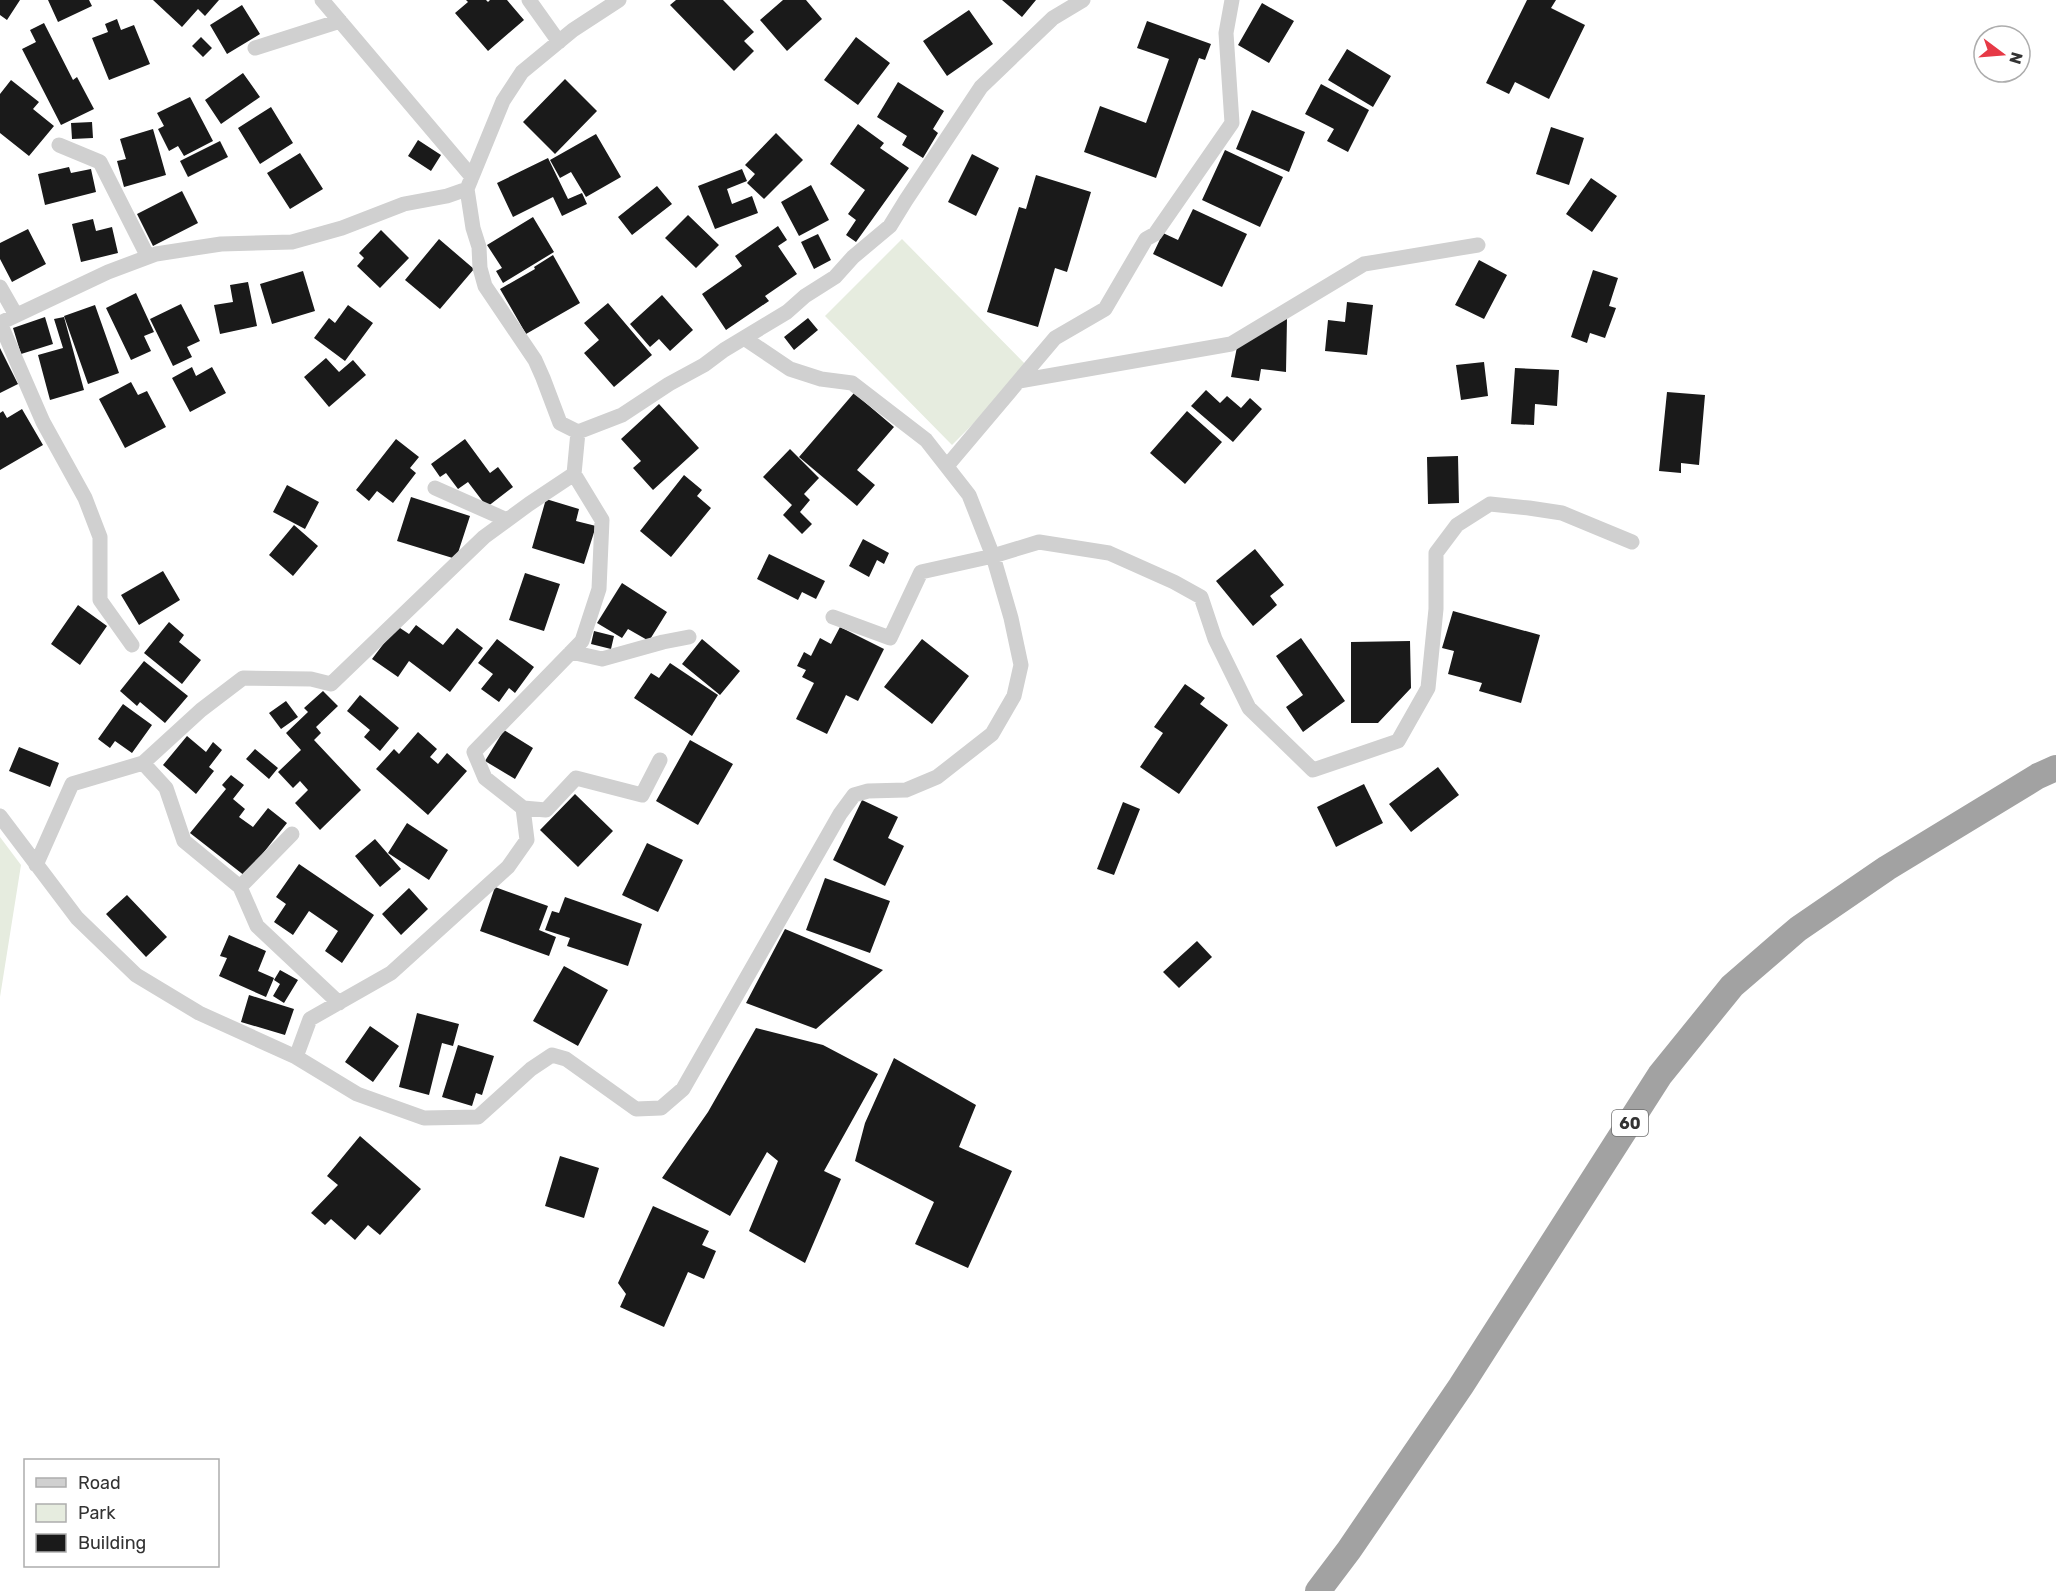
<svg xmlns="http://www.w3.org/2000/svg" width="2056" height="1591" viewBox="0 0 2056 1591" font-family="Rubik,sans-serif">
  <rect width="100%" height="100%" fill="#fff"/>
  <!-- green -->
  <path fill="#e6ecdf" d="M902,239L1029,368L952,445L825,316Z
    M0,837L21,865L0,997Z"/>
  <!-- building -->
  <path fill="#1a1a1a" d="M0,0H20L7,20L0,15Z
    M48,0H89L92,6L58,22Z
    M153,0H219L205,16L198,9L182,27Z
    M466,0H486L488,2L490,0H507L524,20L488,51L455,13L468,2Z
    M676,0H723L754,32L744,41L754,51L734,71L670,5Z
    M783,0H806L822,19L787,51L760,20Z
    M1002,0H1036L1022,17Z
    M1527,0H1556L1551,8L1585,25L1549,99L1515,82L1509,94L1486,83Z
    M1262,3L1294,21L1269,63L1238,45Z
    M242,5L260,34L227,54L210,25Z
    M969,10L993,44L947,76L923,41Z
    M117,19L121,30L134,25L150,64L109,80L92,38L108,32L105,24Z
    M1147,21L1211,44L1205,60L1199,58L1156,178L1084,152L1100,106L1146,123L1169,59L1137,48Z
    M44,23L73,80L77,77L94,109L61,125L22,49L36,42L30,30Z
    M201,37L212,48L203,57L192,46Z
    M856,37L890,63L858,105L824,80Z
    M1347,49L1391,76L1373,107L1328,80Z
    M243,73L260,97L221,124L205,100Z
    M565,79L597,111L555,154L523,122Z
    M11,80L39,102L33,109L54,126L29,156L0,133V94Z
    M898,82L944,111L933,129L938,133L923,158L902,145L907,136L877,117Z
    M1321,84L1369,110L1348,152L1327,141L1334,129L1305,114Z
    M190,97L213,141L184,156L178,146L169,151L158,129L164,126L157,113Z
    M271,107L293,143L260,164L238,128Z
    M1252,110L1305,132L1289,172L1236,149Z
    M92,122L93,138L72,139L71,123Z
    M858,124L884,143L880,148L909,168L856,242L846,235L856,220L848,214L865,190L830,164Z
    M1551,127L1584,138L1569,185L1536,174Z
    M153,129L166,175L124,187L117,161L126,159L120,139Z
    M776,133L803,160L764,199L747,183L755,174L745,165Z
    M596,134L621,177L586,197L571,172L560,178L550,160Z
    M418,140L441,155L431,171L408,156Z
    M220,141L228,157L188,177L180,161Z
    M1225,150L1283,177L1260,227L1202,200Z
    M300,153L323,189L290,209L267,173Z
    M972,154L999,168L976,216L948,202Z
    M548,158L568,199L582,193L587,204L562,216L553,197L513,217L497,183Z
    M69,167L71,173L91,169L96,192L45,205L38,174Z
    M742,169L747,181L727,189L732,204L752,196L758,213L715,229L698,186Z
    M1036,175L1091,192L1067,272L1055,268L1038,327L987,312L1019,207L1026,209Z
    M1591,178L1617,196L1592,232L1566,214Z
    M811,185L829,220L799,236L781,202Z
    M657,186L672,204L632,235L618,217Z
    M182,191L198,223L153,246L137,214Z
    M1193,209L1247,234L1222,287L1153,254L1163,233L1178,240Z
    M688,215L719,245L696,268L665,238Z
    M533,217L554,252L503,283L496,271L502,268L487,245Z
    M93,219L96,231L112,227L118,253L81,262L72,224Z
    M778,226L787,240L778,246L797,274L765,296L769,301L726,330L702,294L742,266L735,256Z
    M28,229L46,264L12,282L0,259V243Z
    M381,230L409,258L380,288L357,266L364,258L359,253Z
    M818,234L831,260L814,269L801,242Z
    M439,239L474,269L440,309L405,280Z
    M553,255L580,303L526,334L500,289L535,269L534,267Z
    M1479,260L1507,275L1484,319L1455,305Z
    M1593,270L1618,278L1609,306L1616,308L1605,338L1590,333L1587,343L1571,337Z
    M303,271L315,311L272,324L260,284Z
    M248,282L257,326L220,334L214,305L233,302L230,285Z
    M136,293L154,332L144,336L151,351L131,360L106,308Z
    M662,295L693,330L670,351L659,339L650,347L630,324Z
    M1347,302L1373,305L1367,355L1325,351L1328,320L1345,322Z
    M608,303L652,355L614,387L584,353L599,340L584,323Z
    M181,304L200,341L187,347L192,357L173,366L150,319Z
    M95,305L119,373L88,384L64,316Z
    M348,305L373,323L345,361L314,338L329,318L335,323Z
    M45,317L53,344L21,354L13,328Z
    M64,317L84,390L50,400L38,355L63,348L54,319Z
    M808,318L818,330L794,350L784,337Z
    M1287,318L1286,372L1261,369L1259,381L1231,377L1237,347Z
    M0,348L18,384L0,393Z
    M326,358L339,372L353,360L366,375L329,407L304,377Z
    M1484,362L1488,396L1461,400L1456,365Z
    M192,367L196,376L212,367L226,393L190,412L172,378Z
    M1515,368L1559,370L1557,406L1535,404L1534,425L1511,424Z
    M131,382L138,395L147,391L166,427L125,448L99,399Z
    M1206,390L1220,403L1227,396L1241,408L1250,398L1262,409L1233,442L1191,406Z
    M1667,392L1705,395L1699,465L1681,463V473L1659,471Z
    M854,393L894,427L857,470L875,485L857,506L799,457Z
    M659,404L699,448L653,490L633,468L641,461L621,439Z
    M22,409L43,445L0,470V413L3,411L7,418Z
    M1187,411L1222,442L1185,484L1150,453Z
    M396,439L419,457L410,468L416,473L393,503L377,491L369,501L356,490Z
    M465,439L490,473L498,467L513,487L487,507L468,482L458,489L446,473L440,477L431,464Z
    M790,449L819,478L804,494L810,500L800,512L812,524L802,534L783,515L792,505L763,477Z
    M1458,456L1459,503L1428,504L1427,457Z
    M684,475L702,490L697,496L711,508L671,557L640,531Z
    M287,485L319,502L305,529L273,512Z
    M411,497L470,516L456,559L397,541Z
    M546,499L579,509L576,521L596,526L584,564L532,548Z
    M294,525L318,546L293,576L269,555Z
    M863,539L889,553L884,564L877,560L869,577L849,566Z
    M1255,549L1284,585L1270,596L1277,605L1253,626L1216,581Z
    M769,554L825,581L816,599L802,592L798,600L757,579Z
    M163,571L180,600L139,625L121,595Z
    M525,573L560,584L544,631L509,620Z
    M622,583L667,612L649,641L628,629L622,638L597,623Z
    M78,605L107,626L80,665L51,644Z
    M1453,611L1540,635L1521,703L1479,691L1482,683L1448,674L1454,651L1442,648Z
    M169,622L184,635L179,642L201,660L182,684L144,653Z
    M416,625L443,645L457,628L483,648L450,692L409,661L398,677L372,659L397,626L409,634Z
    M840,627L884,649L858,701L846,695L827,734L796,719L814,683L802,677L806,670L797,666L804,652L811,656L820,638L831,644Z
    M594,631L614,636L611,649L591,644Z
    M1301,638L1345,701L1303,732L1286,707L1303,695L1276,656Z
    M497,639L534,667L515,693L509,688L499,702L481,689L493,674L478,663Z
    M702,639L740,671L720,695L682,664Z
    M922,639L969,676L932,724L884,687Z
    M1410,641L1411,688L1378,723H1351V642Z
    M144,661L188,696L165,723L140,702L137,706L120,691Z
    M670,663L718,695L692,736L634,698L651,673L659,678Z
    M1185,684L1205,698L1200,704L1228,725L1179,794L1140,767L1163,733L1154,727Z
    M323,691L338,706L316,727L321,733L314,740L361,790L320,830L295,803L308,790L300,781L293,788L278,772L301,750L286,733L308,712L304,708Z
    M360,695L399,728L380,751L364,737L370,730L347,711Z
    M286,701L298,717L281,729L269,713Z
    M123,704L152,725L132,753L115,741L110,748L98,739Z
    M504,730L533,748L515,779L485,761Z
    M418,732L437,749L430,757L438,764L447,753L467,771L428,815L376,769L394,749L399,754Z
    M187,736L206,752L213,742L222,750L209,767L214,771L196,794L163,765Z
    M690,740L733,764L698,825L656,801Z
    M19,747L59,763L50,787L9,771Z
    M255,749L278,768L269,779L246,759Z
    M1438,767L1459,795L1411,832L1389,804Z
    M231,775L244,785L233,799L245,809L239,817L253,827L268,808L287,823L245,876L190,833L226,789L222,785Z
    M1364,784L1383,823L1336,847L1317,807Z
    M575,794L613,831L578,867L540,830Z
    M862,800L898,817L888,838L904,846L885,886L833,860Z
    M1123,802L1140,809L1114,875L1097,869Z
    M407,823L448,850L429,880L388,853Z
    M375,839L401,869L380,887L355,856Z
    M647,843L683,860L658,912L622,895Z
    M299,864L374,915L342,963L325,951L338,931L309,911L293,935L274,922L286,904L276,897Z
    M825,878L890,901L870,953L806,930Z
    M495,887L548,906L539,930L556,937L549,956L480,931Z
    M409,888L428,909L401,935L382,914Z
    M127,895L167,937L146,957L106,914Z
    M565,897L642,924L628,966L567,946L570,938L545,930L552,911L559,913Z
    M785,929L883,970L816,1029L746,1003Z
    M229,935L266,951L258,971L274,978L266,997L219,976L227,958L220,956Z
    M1197,941L1212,957L1179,988L1163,972Z
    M564,966L608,990L578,1046L533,1021Z
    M280,970L298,980L284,1003L273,996L280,984L274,980Z
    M249,995L294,1009L285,1035L241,1022Z
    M417,1013L459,1024L453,1046L442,1043L429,1095L399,1087Z
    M370,1026L399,1046L373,1082L345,1062Z
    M756,1028L823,1045L878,1074L824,1171L841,1179L805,1263L749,1231L778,1161L767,1152L730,1216L662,1178L708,1112Z
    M458,1045L494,1056L482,1095L476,1093L472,1106L442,1097Z
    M894,1058L976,1105L959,1147L1012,1171L968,1268L915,1244L934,1202L855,1161L865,1123Z
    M360,1136L421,1189L380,1235L368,1225L355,1240L331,1219L325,1225L311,1213L338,1185L327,1176Z
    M560,1156L599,1168L584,1218L545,1206Z
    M653,1206L709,1231L702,1245L716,1251L704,1279L688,1272L664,1327L620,1307L626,1294L618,1283Z"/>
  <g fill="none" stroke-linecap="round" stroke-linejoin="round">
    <!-- minor -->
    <path stroke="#d0d0d0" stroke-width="15" d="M322,0L472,177
      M529,0L559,42
      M619,0L573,30L522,72L503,101L467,189L473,228L479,247L480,268L485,286L535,360L543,378L560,423L578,432L622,415L669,384L704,365L724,350L787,312L805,296L835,277L853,257L890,226L906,200L981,87L1053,18L1083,0
      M255,48L340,21
      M59,145L100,162L148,257
      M0,287L16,315
      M0,323L108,272L156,254L221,244L292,242L342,228L404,204L447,196L467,189
      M0,323L43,422L85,498L100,537V600L132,645
      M1019,381L1231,344L1364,264L1478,245
      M947,466L1055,338L1105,309L1146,239L1155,234L1232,123L1226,33L1232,0
      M435,488L507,520
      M833,617L890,638L921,572L993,556L1039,542L1109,553L1174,582L1201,597L1215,639L1249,708L1313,770L1398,741L1428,688L1436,609V553L1457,525L1490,504L1529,508L1562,513L1632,542
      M571,652L602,659L663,642L689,637
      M143,763L166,788L184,841L240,887L257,926L339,1003
      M523,808L546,810L576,778L642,795L660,760
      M0,816L77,918L136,975L199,1013L296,1057L357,1094L424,1118L478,1117L531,1069L552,1055L566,1059L636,1109L661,1108L683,1089L840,814L854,795L868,791L906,790L937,777L992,734L1014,696L1021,665L1011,618L993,556L969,495L926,440L852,383L821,379L790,369L744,338
      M36,865L72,784L143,763L201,710L243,678L311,679L331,684L484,537L529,504L574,474
      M240,887L292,834
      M296,1057L310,1019L391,973L508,867L527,840L523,808L485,778L474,752L582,641L599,589L602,520L574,474L578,432"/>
    <!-- trunk -->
    <path stroke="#a2a2a2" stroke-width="26" d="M1318,1591L1349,1550L1461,1386L1660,1075L1732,986L1798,929L1887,868L2038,776L2056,768"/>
  </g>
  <g text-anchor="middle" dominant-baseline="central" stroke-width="6" stroke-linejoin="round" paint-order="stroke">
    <!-- shield labels -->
    <rect fill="#fff" stroke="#707070" stroke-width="1.5" x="1612" y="1110" width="36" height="26" rx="4.5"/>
    <g font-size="16" font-weight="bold" fill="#333">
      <text x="1630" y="1123">60</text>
    </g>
  </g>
  <!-- legend -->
  <rect x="24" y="1459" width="195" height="108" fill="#ffffff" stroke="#adadad" stroke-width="1.5"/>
  <rect x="36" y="1478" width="30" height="9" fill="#d0d0d0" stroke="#adadad" stroke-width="1.5"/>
  <text x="78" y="1489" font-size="18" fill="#333333">Road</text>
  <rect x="36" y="1504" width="30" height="18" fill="#e6ecdf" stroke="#adadad" stroke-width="1.5"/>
  <text x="78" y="1519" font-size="18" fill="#333333">Park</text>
  <rect x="36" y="1534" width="30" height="18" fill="#1a1a1a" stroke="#adadad" stroke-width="1.5"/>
  <text x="78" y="1549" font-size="18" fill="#333333">Building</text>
  <!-- north arrow -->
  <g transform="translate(2002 54) rotate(106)"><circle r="28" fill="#ffffff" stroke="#adadad" stroke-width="1.5"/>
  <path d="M0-4.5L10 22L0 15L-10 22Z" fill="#e63946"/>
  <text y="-9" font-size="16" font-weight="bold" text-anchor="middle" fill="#333333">N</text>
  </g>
</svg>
